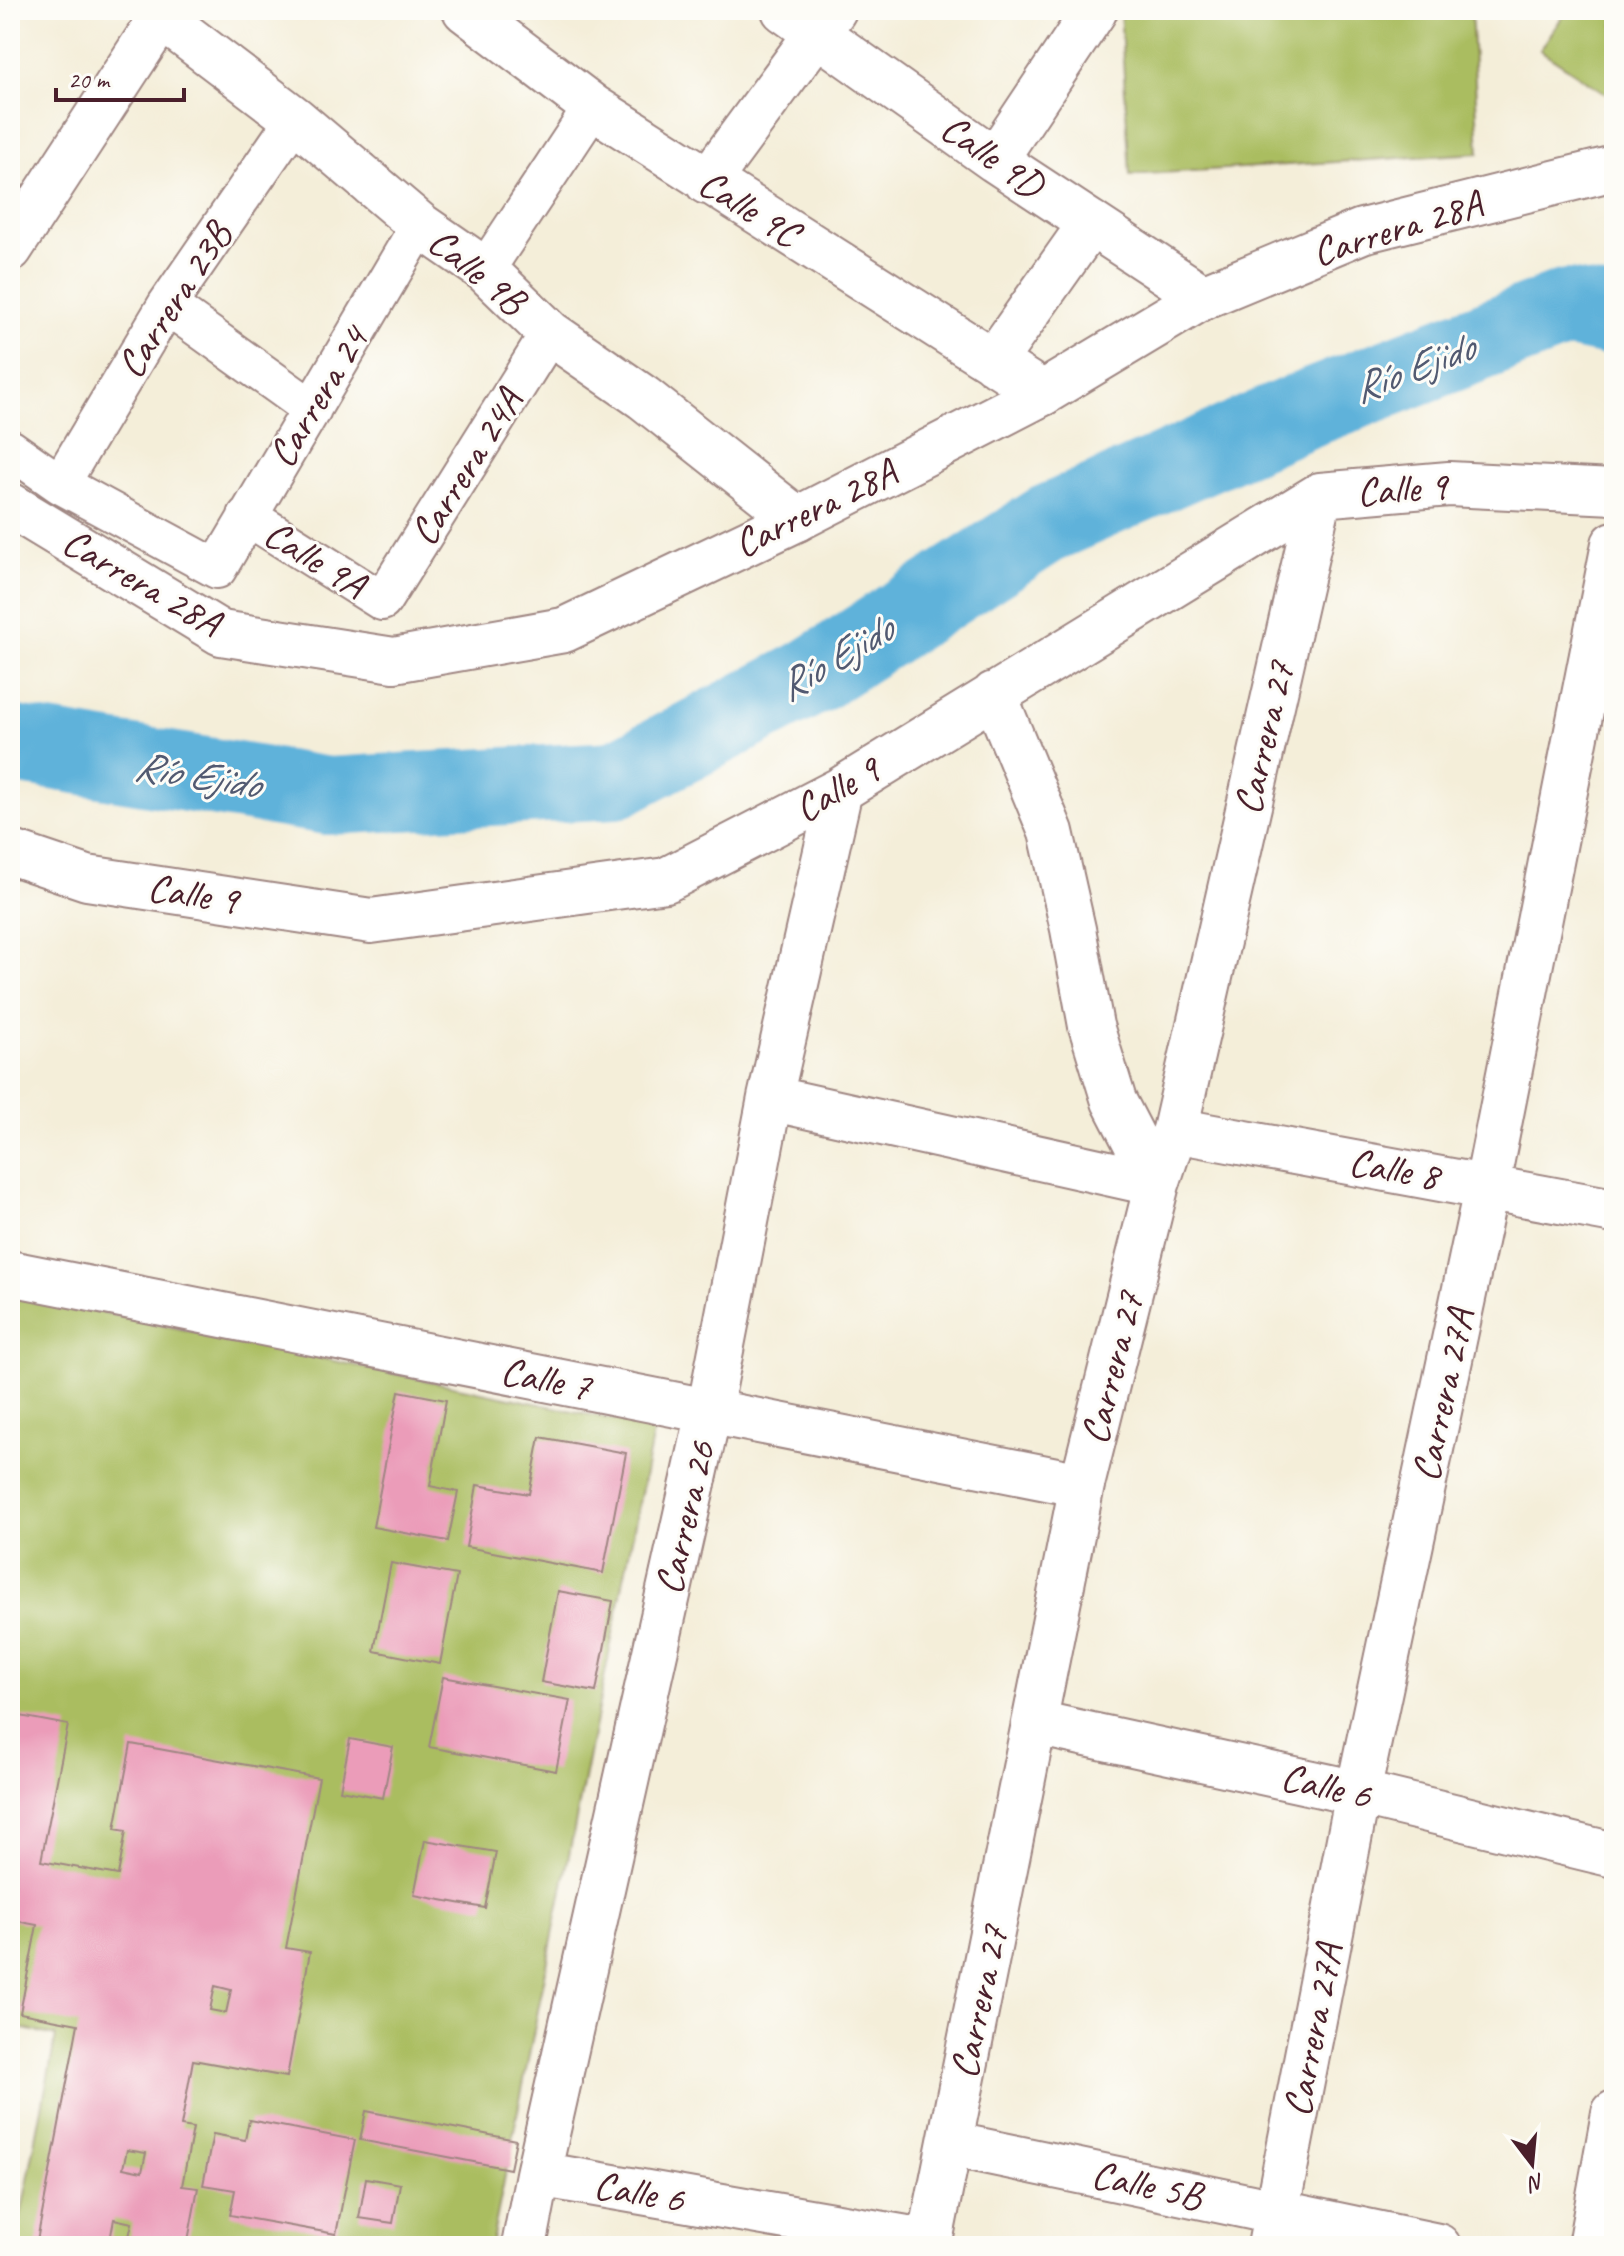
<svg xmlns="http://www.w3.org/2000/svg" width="1624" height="2256" viewBox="0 0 1624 2256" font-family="Caveat,sans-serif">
  <rect width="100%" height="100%" fill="#fdfcf7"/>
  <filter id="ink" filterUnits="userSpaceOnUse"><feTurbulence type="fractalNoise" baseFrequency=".0125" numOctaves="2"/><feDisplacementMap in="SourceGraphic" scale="16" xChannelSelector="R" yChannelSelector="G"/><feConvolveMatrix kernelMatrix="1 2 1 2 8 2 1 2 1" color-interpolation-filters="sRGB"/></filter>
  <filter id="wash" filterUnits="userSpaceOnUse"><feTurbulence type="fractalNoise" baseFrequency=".006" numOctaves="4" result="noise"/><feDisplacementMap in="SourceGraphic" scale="32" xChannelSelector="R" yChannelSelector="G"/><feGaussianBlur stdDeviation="1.8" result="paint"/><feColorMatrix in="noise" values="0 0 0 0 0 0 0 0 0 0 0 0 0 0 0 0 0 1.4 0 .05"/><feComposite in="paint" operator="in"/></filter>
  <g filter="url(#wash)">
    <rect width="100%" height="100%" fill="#f4eed9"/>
    <!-- green -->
    <path fill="#aabd61" stroke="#7a6e46" stroke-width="2" d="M1120,10H1471L1479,153L1130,175Z
      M1567,10H1614V99L1540,50Z
      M10,1293L654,1428L491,2246H15L56,2036L10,2026Z"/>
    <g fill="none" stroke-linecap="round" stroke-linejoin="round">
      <!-- river -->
      <path stroke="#5eb2da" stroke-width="78" d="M10,744L328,796L615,780L811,677L1049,523L1300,412L1567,308L1614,318"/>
    </g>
    <g id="blocks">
      <!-- building -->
      <path fill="#eb9cb9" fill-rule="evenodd" d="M399,1391L446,1400L430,1486L458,1492L448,1541L373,1527Z
        M540,1437L626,1453L603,1573L466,1547L477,1485L529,1494Z
        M391,1563L457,1575L440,1664L374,1651Z
        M558,1591L613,1601L596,1692L541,1682Z
        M443,1677L570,1700L556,1771L429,1747Z
        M10,1714L68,1725L41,1861L118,1875L126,1831L115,1829L131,1744L319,1778L286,1948L310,1952L287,2077L193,2060L181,2126L193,2128L182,2186L198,2188L187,2246H127L132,2223L114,2219L109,2246H36L78,2024L20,2013L37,1925L10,1920ZM215,1986L231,1990L226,2013L210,2010ZM127,2150L146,2153L142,2172L123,2168Z
        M350,1739L393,1747L383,1798L340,1790Z
        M425,1840L496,1852L485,1908L414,1895Z
        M366,2111L516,2140L510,2169L360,2140Z
        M249,2120L355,2140L336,2234L230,2215L235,2190L203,2185L213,2134L245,2140Z
        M366,2178L400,2184L393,2223L359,2218Z
        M353,2237L392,2244V2246H351Z"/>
    </g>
  </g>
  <g filter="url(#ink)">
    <use href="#blocks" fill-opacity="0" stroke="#9f8682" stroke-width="2"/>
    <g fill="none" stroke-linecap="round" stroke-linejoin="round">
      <defs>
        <path id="pedestrian" d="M485,270L593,107
          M167,305L312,409
          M10,449L60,484L217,569L420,225
          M60,484L167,305L295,119
          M247,516L382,601L550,333"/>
        <path id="minor" d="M465,10L593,107L1043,393
          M784,10L995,160L1203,297
          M162,18L295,119L420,225L485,270L550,333L644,398L797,519
          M995,160L1095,10
          M707,182L834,10
          M10,249L166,10
          M993,362L1091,223
          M994,694L1051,832L1073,929L1091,1026L1114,1101L1157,1184
          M10,852L87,878L371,921L666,880L840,790L1320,495L1449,484L1614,492
          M770,1098L1157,1184
          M1175,1130L1614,1211
          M10,1273L1082,1485
          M1036,1723L1358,1793L1614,1855
          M950,2144L1438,2246
          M538,2174L930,2242
          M524,2246L538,2174L709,1412L770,1098L840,790
          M929,2246L1082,1485L1157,1184L1175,1130L1320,495
          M1270,2246L1358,1793L1487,1185L1614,544
          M1590,2246L1614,2113"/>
        <path id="tertiary" d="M10,505L221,633L394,660L564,630L797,519L1043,393L1203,297L1362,231L1614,168"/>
      </defs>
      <!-- pedestrian casing -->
      <use href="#pedestrian" stroke="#9f8682" stroke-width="42"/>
      <!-- minor casing -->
      <use href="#minor" stroke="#9f8682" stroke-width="48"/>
      <!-- tertiary casing -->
      <use href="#tertiary" stroke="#9f8682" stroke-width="48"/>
      <!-- pedestrian -->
      <use href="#pedestrian" stroke="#fff" stroke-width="38"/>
      <!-- minor -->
      <use href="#minor" stroke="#fff" stroke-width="44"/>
      <!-- tertiary -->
      <use href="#tertiary" stroke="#fff" stroke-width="44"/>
    </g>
  </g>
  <g text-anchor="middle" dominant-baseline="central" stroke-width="6" stroke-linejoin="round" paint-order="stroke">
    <!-- street labels -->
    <g font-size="40" fill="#4a1f2b" stroke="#fdfcf7">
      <text transform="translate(992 156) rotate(35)">Calle 9D</text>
      <text transform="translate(749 208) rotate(32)">Calle 9C</text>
      <text transform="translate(1397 228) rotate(-17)">Carrera 28A</text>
      <text transform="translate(477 271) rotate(39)">Calle 9B</text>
      <text transform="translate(174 300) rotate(-57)">Carrera 23B</text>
      <text transform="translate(318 397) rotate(-59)">Carrera 24</text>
      <text transform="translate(466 467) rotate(-58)">Carrera 24A</text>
      <text transform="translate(1402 489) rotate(-4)">Calle 9</text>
      <text transform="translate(815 508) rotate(-26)">Carrera 28A</text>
      <text transform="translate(315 559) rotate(32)">Calle 9A</text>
      <text transform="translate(142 582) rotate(30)">Carrera 28A</text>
      <text transform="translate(1264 738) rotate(-77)">Carrera 27</text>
      <text transform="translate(837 789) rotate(-30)">Calle 9</text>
      <text transform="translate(193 894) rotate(9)">Calle 9</text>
      <text transform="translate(1394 1169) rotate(10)">Calle 8</text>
      <text transform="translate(1112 1368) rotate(-76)">Carrera 27</text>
      <text transform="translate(546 1379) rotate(11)">Calle 7</text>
      <text transform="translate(1443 1395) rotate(-78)">Carrera 27A</text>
      <text transform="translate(685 1518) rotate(-77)">Carrera 26</text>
      <text transform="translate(1326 1786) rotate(13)">Calle 6</text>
      <text transform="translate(979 2002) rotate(-78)">Carrera 27</text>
      <text transform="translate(1313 2030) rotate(-79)">Carrera 27A</text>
      <text transform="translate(1147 2185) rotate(12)">Calle 5B</text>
      <text transform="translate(639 2192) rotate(10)">Calle 6</text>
    </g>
    <!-- water labels -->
    <g font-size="42" font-style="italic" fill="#525a71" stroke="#fdfcf7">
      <text transform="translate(1413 368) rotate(-21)">Río Ejido</text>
      <text transform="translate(835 658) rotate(-31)">Río Ejido</text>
      <text transform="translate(197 775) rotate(9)">Río Ejido</text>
    </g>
  </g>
  <!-- margin -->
  <rect width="1624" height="2256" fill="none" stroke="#fdfcf7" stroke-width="40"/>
  <!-- north arrow -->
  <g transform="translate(1532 2164) rotate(164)" stroke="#fdfcf7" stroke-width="6" paint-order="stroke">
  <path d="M0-6L14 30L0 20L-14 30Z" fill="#4a1f2b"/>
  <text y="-12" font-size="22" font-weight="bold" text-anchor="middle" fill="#4a1f2b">N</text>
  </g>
  <!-- scale -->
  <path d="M56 88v12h128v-12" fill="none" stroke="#4a1f2b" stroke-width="4"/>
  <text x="68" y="88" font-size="24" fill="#4a1f2b" stroke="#fdfcf7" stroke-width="6" paint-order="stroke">20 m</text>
</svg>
